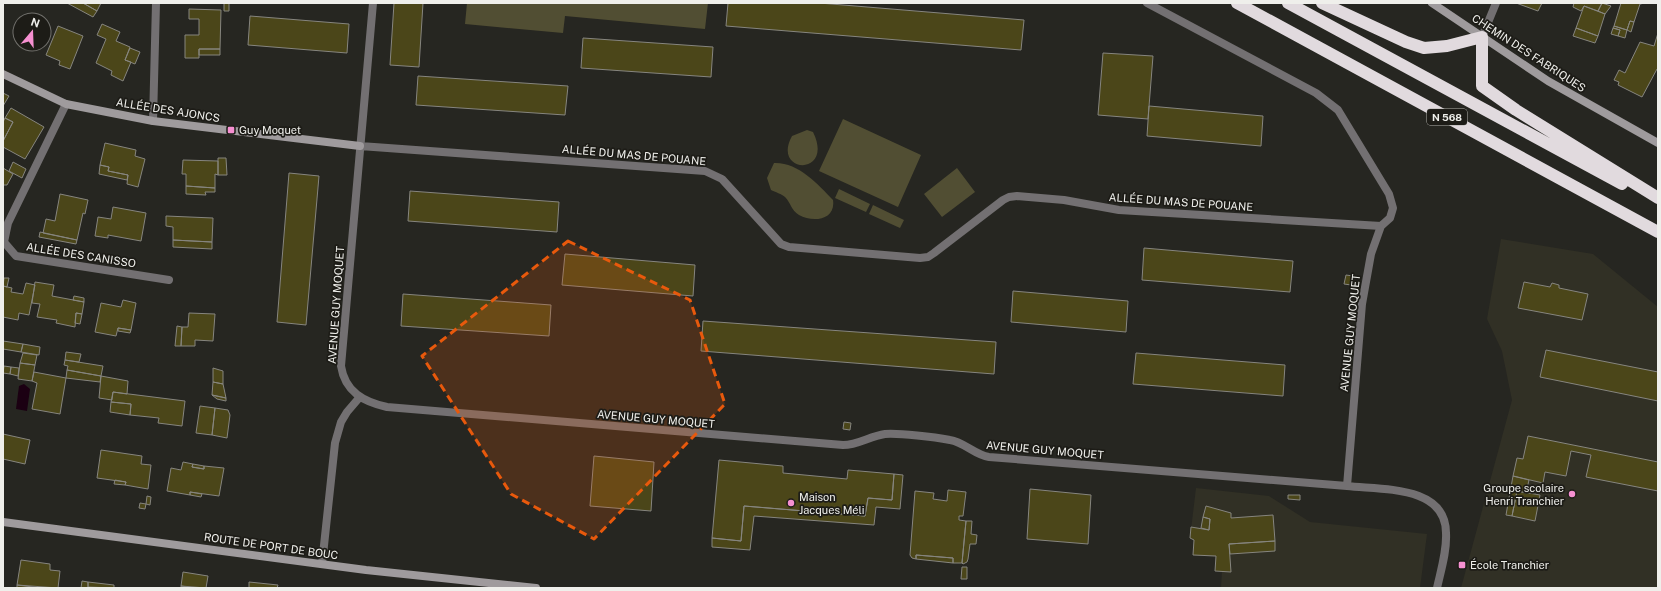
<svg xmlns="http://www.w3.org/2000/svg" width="1661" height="591" viewBox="0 0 1661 591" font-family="'Public Sans',sans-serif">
  <rect width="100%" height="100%" fill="#262621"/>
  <!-- built -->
  <path fill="#313025" d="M1501,239L1593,254L1658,307V588H1461L1512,400L1502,351L1487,319Z
    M1196,488L1269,496L1310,522L1427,534L1420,588H1221L1222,571H1215L1216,557L1193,555L1194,540L1190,538Z"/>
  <!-- green -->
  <path fill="#514e33" d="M467,3H708L705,29L565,16L563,33L465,24Z
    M843,119L921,155L898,207L819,171Z
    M807,130L813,132C835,177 771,174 792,136Z
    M774,163C798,162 818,184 833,200C836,220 813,223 799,215C791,210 791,203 785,197C782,194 775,192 771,190L767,178Z
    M957,168L975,192L942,217L924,194Z
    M839,189L870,204L866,212L835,198Z
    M873,205L904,220L900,228L869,214Z"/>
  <!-- water -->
  <path fill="#1b0012" d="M24,384L30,389L27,411L16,409L19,386Z"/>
  <!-- building -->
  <path fill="#4b4619" stroke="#86857f" d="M67,3H83L97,11L93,17Z
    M83,3H101L97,11Z
    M224,3H229V11H224Z
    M394,3H423L419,67L390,65Z
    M728,3H819L1024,20L1021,50L726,26Z
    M1516,3H1542L1538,11Z
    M1574,3H1602L1598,11L1584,6L1581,11L1573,7Z
    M1602,3L1611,6L1605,14L1598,11Z
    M1621,3H1645L1640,4L1634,22L1630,21L1627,30L1614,26Z
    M1584,6L1605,14L1598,36L1576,28Z
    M189,9L221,10L220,49H199V58H185V35H199V19H189Z
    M250,16L349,24L347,53L248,45Z
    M1630,21L1634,22L1631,32L1627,30Z
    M102,24L120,32L116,41L130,47L125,60L131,62L123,81L111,75L112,71L96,63L106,39L97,35Z
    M58,26L83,36L70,69L59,65L60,61L46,55Z
    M1614,26L1627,30L1625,38L1618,36L1620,30L1613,28Z
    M1576,28L1598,36L1595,43L1573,36Z
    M1613,28L1620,30L1618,36L1611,34Z
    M1658,33V70L1657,69L1642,97L1618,85L1619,82L1614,80L1619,70L1625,73L1640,42L1654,46Z
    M583,38L713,47L711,77L581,68Z
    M130,48L140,52L135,64L125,60Z
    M199,49H220V55H199Z
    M1103,53L1153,56L1148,119L1098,115Z
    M418,76L568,86L565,115L416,105Z
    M3,93L9,96L3,106Z
    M1149,106L1263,116L1261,146L1147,136Z
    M11,108L44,127L25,159L3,147V141L13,122L5,118Z
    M5,118L13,122L3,141V122Z
    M105,143L136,150L135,156L145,159L138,187L127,184L128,175L108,171L109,167L100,165Z
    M218,158H226L227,175H218Z
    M183,160L218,161V175L215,174V188L186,186V174H182Z
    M13,162L26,169L22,178L9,171Z
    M100,165L109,167L108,171L128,175L127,180L99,174Z
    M3,168L13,174L7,185H3Z
    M289,173L319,176L306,325L277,322Z
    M186,186L215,188V192H205L206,195L186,194Z
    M410,191L559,202L557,232L408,221Z
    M60,194L88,200L85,214L83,213L77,240L43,233L46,219L55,221Z
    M113,207L146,213L141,241L108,235V238L95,236L98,217L111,219Z
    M166,216L213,218L212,242L173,240V227L166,226Z
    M40,232L77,240L76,244L39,237Z
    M173,240L212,242V249L173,247Z
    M1144,248L1293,261L1290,292L1142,280Z
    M565,254L695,265L693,296L562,285Z
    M1346,275L1353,276L1351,285L1344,284Z
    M4,278H9L7,287L3,286Z
    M35,282L54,285L52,296L84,302L82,314L76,313L75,327L56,323L57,320L37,317L40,304L32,303Z
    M1524,282L1550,287L1552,283L1559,285V288L1588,294L1582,320L1518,308Z
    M26,283L35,285L29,315L19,313L18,320L3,317V286L12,288L11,292L23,294Z
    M1013,291L1128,301L1126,332L1011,322Z
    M403,294L551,305L549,336L401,326Z
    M74,296L84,298V302L73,300Z
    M123,300L136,303L131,330L118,328L116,336L95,332L101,303L121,307Z
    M76,313L82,314L80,324L75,323Z
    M189,313L215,314L213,341L195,340V346H181L182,327H188Z
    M703,321L996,342L994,374L701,351Z
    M177,326L182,327L181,346H175Z
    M118,328L131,330L130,333L118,331Z
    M3,341L23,344L21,352L3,349Z
    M23,344L40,347L39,355L21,352Z
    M1546,350L1658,372V401L1540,377Z
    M66,352L81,354L79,362L65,360Z
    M23,353L37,355L35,365L20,363Z
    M1136,353L1285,365L1283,396L1133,384Z
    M65,360L103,366L101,376L67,370L68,366L64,365Z
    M20,363L35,365L32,381L18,379Z
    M4,366L11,367L10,374L3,373Z
    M11,367L19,368L18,376L10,374Z
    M213,368L223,371V384L213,382Z
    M67,370L101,376L100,382L66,378Z
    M34,372L66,378L60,414L32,409L37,383L32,381Z
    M101,376L128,381L127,394L113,392L112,400L99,398Z
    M213,382L223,384L226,398L212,395Z
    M113,392L185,401L182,426L158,423L159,418L130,415L131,404L111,402Z
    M212,395L226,398V401L217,399Z
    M111,402L131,404L130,415L110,412Z
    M200,406L215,408L212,435L196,433Z
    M215,408L228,410L230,415L227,438L212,435Z
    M844,422L851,423L850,430L843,429Z
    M3,434L30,440L25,464L3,459Z
    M1528,436L1658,462V491L1586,477L1591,455L1571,451L1566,476L1545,472L1543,483L1513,476L1517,458L1523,459Z
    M101,450L142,456L141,464L151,465L148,489L125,485L126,482L97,478Z
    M594,456L654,462L651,511L590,506Z
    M719,460L783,466V473L847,479L848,470L894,474L892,500L868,498L865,516L744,506L741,541L712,538Z
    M183,462L193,464L192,467L204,469V466L224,468L219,496L190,492V495L167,491L171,468L181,470Z
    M193,464L204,466V469L192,467Z
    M894,474L903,475L900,509L876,507L874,525L754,516L750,550L712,547V538L741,541L744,506L865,516L868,498L892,500Z
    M1513,476L1529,480L1526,493L1517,491L1512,516L1506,515Z
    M115,480L126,482L125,485L114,484Z
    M1030,489L1091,495L1088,544L1027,539Z
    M948,490L966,492L963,516H959V520L966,521L962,563H953V558L916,555V559L912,558L910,555L915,491L934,493L933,499L947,501Z
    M1517,491L1540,495L1535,521L1512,516Z
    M190,492L202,494L201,497L190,495Z
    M1288,495H1300V500L1288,499Z
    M147,496L151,497L150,505L146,504Z
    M140,503L146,504L145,509L139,508Z
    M1206,506L1231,513V518L1273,515L1275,541L1229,544L1231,572L1215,571L1216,556L1193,555L1194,540L1190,538L1191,527L1209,530L1210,519L1203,517Z
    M1203,517L1210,519L1209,530L1201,528Z
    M966,521H972L971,534L977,535L976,544H970L968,559L967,562L963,564L962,563Z
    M1275,541V551L1230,554L1229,544Z
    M916,555L953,558V563L916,559Z
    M21,560L50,564V570L60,571L58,588L17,585Z
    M962,567H967V579H961Z
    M183,572L208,576L206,588L181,586Z
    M82,581L88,582V588H81Z
    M88,582L114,585V588L88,587Z
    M249,582L278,585L277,588H249Z
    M17,585L41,588H17Z
    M181,586L195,588H181Z"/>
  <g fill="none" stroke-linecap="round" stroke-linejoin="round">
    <!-- street -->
    <path stroke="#737072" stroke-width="8" d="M373,3L341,366C345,392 364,402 387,407L843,445C858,445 870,436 885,434C900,433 934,437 950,440C964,442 975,455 989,457L1347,486
      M1147,3L1316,93L1338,110L1389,194L1393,208L1390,218L1381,226L1371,254L1362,304L1347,486C1381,490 1446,485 1446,533C1447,551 1441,570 1437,588
      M1482,37L1496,3
      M66,104L8,223L4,242L16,256L169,280
      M153,121L156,3
      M360,146L705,171L722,179L781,244L789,247L920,258L928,257L934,253L1003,200L1009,197L1017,196L1064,200L1119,210L1381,226
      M322,564L335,443L341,422L347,412L359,398"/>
    <!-- secondary -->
    <path stroke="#9f9b9d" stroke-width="8" d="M1432,3L1548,81L1658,143
      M3,74L66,104L153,121L360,146
      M3,522L366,570L536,588"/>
    <!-- highway -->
    <path stroke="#e1dade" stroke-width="12" d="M1237,3L1658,232
      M1288,3L1622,184
      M1322,3L1406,42L1424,48L1447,46L1482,37V86L1516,110L1658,198"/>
  </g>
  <!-- marked area -->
  <path fill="#e8590c" fill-opacity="0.2" stroke="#e8590c" stroke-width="3" stroke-dasharray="8 5" stroke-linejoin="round" d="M568,241L690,300L725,404L594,539L511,494L422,356Z"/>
  <!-- markers -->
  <g fill="#f690d1" stroke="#1d1c17" stroke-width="1.5">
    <rect x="227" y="126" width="8" height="8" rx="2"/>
    <circle cx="1572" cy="494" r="4"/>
    <circle cx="791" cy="503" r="4"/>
    <rect x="1458" y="561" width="8" height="8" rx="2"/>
  </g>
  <g text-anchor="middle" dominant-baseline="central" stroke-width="3.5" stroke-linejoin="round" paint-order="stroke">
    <!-- shield labels -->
    <rect fill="#1d1c17" stroke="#b0b0ab" stroke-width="1" x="1427" y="109" width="40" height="16" rx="3"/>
    <g font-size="10" font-weight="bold" fill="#efefeb">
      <text x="1447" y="117">N 568</text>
    </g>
    <!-- street labels -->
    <g font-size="11" fill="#efefeb" stroke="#1d1c17">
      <text transform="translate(1529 53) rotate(33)">CHEMIN DES FABRIQUES</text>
      <text transform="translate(168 110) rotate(9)">ALLÉE DES AJONCS</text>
      <text transform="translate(634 155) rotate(5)">ALLÉE DU MAS DE POUANE</text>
      <text transform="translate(1181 202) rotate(4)">ALLÉE DU MAS DE POUANE</text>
      <text transform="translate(81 255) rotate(9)">ALLÉE DES CANISSO</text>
      <text transform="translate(336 305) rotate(-86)">AVENUE GUY MOQUET</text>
      <text transform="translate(1350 333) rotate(-84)">AVENUE GUY MOQUET</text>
      <text transform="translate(656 419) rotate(5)">AVENUE GUY MOQUET</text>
      <text transform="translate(1045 450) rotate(5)">AVENUE GUY MOQUET</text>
      <text transform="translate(271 546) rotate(8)">ROUTE DE PORT DE BOUC</text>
    </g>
    <!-- poi labels -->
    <g font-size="11" fill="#efefeb" stroke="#1d1c17" text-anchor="start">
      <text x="239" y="130">Guy Moquet</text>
      <text x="1564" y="488" text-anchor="end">Groupe scolaire<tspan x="1564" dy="13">Henri Tranchier</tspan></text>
      <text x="799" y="497">Maison<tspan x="799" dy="13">Jacques Méli</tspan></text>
      <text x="1470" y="565">École Tranchier</text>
    </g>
  </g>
  <!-- border -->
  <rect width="1661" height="591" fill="none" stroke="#efefeb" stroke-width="8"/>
  <!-- north arrow -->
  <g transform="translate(32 32) rotate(19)"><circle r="19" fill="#1d1c17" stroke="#71706c"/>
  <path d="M0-3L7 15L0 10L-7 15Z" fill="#f690d1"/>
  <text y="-6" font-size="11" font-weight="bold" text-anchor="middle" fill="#efefeb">N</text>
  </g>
</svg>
